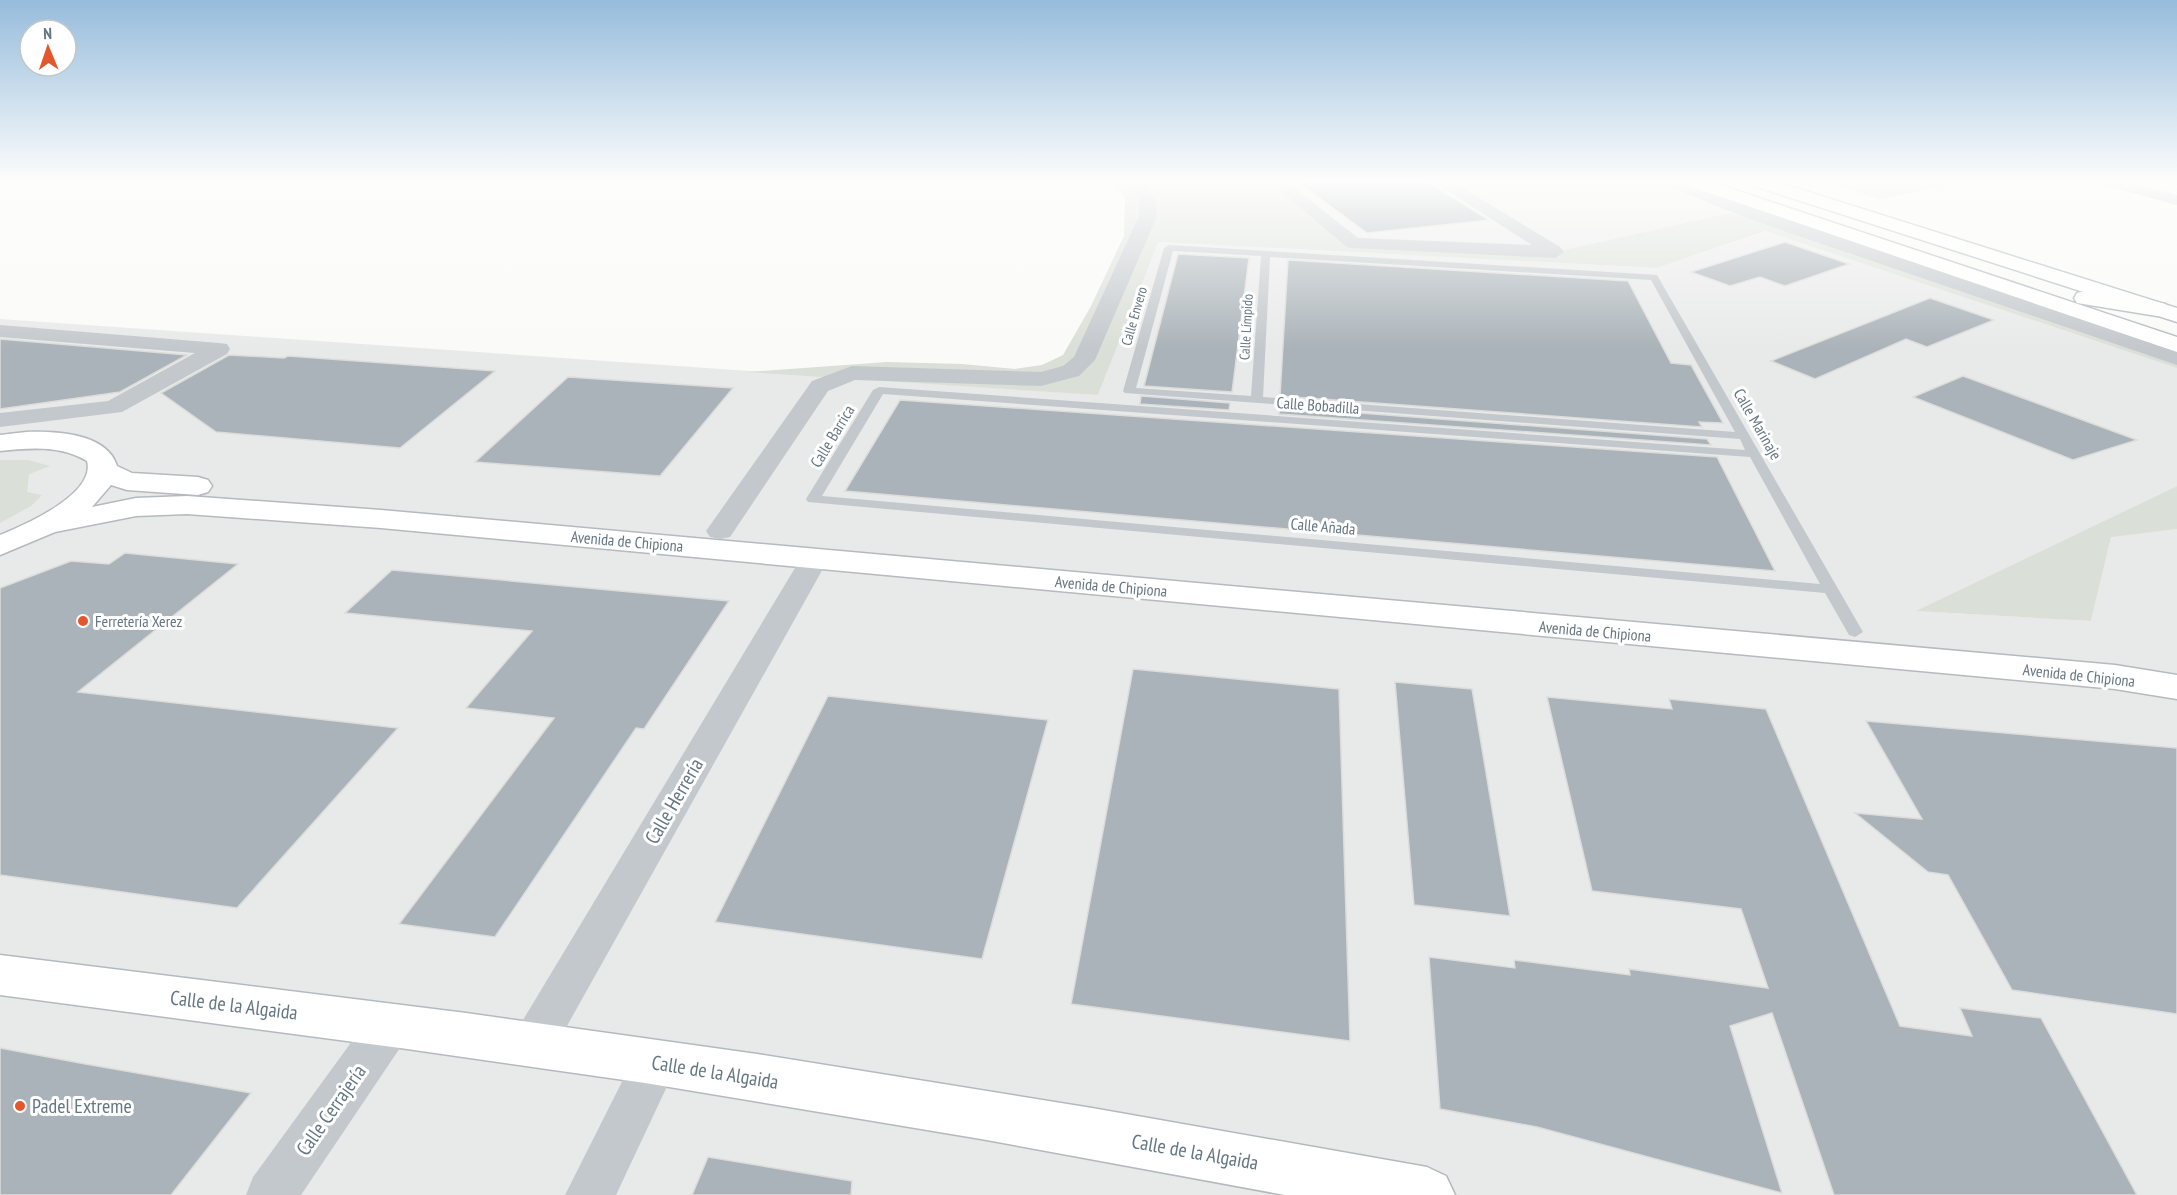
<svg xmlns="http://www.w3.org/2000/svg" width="2177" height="1195" viewBox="0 0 2177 1195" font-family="'PT Sans Narrow',sans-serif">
  <rect width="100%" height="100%" fill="#fafaf8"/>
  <!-- built -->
  <path fill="#e8e9e9" d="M1278,182H1683L1753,208L1555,252L1353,243Z
    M1766,231L2177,368V486L1917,611L2091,621L2111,536L2177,529V1195H0V319L1098,395L1157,242L1657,268Z"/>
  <!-- green -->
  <path fill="#dadfd7" d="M1114,182H1278L1353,243L1555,252L1753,208L2177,350V368L1765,231L1657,268L1158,242L1098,395L747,372L887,362L962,364L1015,369L1042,365L1063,355L1091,306L1124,236L1125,199Z
    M1826,182H1962L1880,199Z
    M0,460H28L50,466L29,474L27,492L42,495L31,506L0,523Z
    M2177,486V529L2111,537L2091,621L1916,611Z"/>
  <!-- building -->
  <path fill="#aab3b9" stroke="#dcdcda" stroke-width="1.5" d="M1298,182H1428L1489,220L1367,233Z
    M1785,242L1849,264L1785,286L1760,277L1730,286L1691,272Z
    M1178,254L1249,258L1232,392L1144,386Z
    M1288,260L1628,281L1671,363L1691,365L1723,423L1699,422L1702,427L1280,396Z
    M1930,298L1994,320L1927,347L1906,339L1815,379L1771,361Z
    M0,339L187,355L120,392L0,409Z
    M229,355L284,358L288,356L495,371L400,448L216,432L161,393Z
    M1963,376L2137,440L2073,460L1913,397Z
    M568,377L733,388L660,476L475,462Z
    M1141,396L1230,403L1229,410L1140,404Z
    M900,400L1717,457L1775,571L845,491Z
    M1280,407L1707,439L1711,445L1279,414Z
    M125,553L238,564L78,692L398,728L237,908L0,875V588L71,561L109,564Z
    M392,570L729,601L644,729L636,728L495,937L399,924L554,718L466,708L532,631L345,613Z
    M1133,669L1339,689L1350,1041L1071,1004Z
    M1395,682L1472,689L1510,916L1414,905Z
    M828,696L1048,720L982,959L715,922Z
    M1547,697L1672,709L1669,699L1766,709L1900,1026L1972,1036L1960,1008L2041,1018L2137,1195H1834L1772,1013L1730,1026L1782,1193L1537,1127L1440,1109L1429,957L1515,968L1514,960L1630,975L1629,969L1768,988L1741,909L1592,891Z
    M1866,721L2177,748V1014L2012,990L1948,875L1928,872L1855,813L1922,819Z
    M0,1048L80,1063L251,1093L171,1195H0Z
    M708,1157L852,1181L851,1195H692Z"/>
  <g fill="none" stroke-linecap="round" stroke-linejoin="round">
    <defs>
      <path id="secondary" d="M1751,182H1777L2177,308V322L1754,186Z
        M0,955L466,1013L757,1054L1092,1108L1427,1167L1446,1176L1455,1195H1285L981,1139L645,1083L400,1048L0,995Z"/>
      <path id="primary" d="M1686,182H1711L2177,337V352L1689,186Z
        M2085,291L2157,302L2165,304L2168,309L2165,314L2157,316L2077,303L2074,298L2077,293Z
        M26,432C55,431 107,433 117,466L132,473L198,477L208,480L212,486L208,492L198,495L127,490L111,485L92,507L136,498L187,496L381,510L2115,665L2177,675V699L2115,689L381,528L187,514L136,516L55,532L0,555V535C25,525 96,494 87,461C60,445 30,448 0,451V435Z"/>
    </defs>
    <!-- secondary casing -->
    <use href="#secondary" stroke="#b3babf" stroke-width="3"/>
    <!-- primary casing -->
    <use href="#primary" stroke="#b5babe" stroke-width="3"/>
    <!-- lane -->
    <path fill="#c3c8cc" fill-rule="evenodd" d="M1169,245L1657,275L1863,632L1855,637L1849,635L1825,593L808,502L806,499L873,390L879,387L1745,450L1740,439L1125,393L1123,391L1164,248ZM1173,251L1261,256L1251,396L1136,388ZM1270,257L1651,280L1735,432L1263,397ZM883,394L1750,457L1820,584L822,496Z"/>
    <!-- street -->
    <path fill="#c3c8cc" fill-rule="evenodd" d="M1126,182H1142L1155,199L1157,216L1095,360L1079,376L1041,386L855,380L828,391L730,537L720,539L710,537L706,531L812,381L852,366L1041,372L1063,366L1074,357L1139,216V199Z
      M1270,182H1287L1358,238L1532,245L1434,182H1453L1560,247L1564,252L1555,258L1353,248L1347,247Z
      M1662,182H1684L1761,211L2177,351V365L1749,219L1664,185Z
      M2102,182H2127L2177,195V205L2104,185Z
      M0,325L219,343L227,344L230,349L227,354L122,412L0,427V413L108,401L195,353L0,337Z
      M815,549L825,552L829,558L549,1058L533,1064L517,1058L511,1044L517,1030L801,558L805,552Z
      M390,1005L406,1011L412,1025L406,1039L301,1195H246L253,1177L374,1011Z
      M655,1042L671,1048L678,1063L616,1195H565L639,1048Z"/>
    <!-- secondary -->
    <use href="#secondary" fill="#fff" fill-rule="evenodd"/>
    <!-- primary -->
    <use href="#primary" fill="#fff" fill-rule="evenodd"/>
  </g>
  <!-- sky -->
  <linearGradient id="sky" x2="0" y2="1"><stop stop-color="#96bcdc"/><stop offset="0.52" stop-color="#fdfdfc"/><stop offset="1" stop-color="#fdfdfc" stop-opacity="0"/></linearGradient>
  <rect width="2177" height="349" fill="url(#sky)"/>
  <!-- markers -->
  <g fill="#e4572e" stroke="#fff" stroke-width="2">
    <circle cx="83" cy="621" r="6"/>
    <circle cx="20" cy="1106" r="6"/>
  </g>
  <g text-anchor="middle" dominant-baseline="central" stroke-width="6" stroke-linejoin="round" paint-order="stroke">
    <!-- far-street labels -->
    <g font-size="14" fill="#657683" stroke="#fff">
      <text transform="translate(1134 316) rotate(-74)">Calle Envero</text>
      <text transform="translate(1246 327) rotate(-87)">Calle Límpido</text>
    </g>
    <!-- street labels -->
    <g font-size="16" fill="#657683" stroke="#fff">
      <text transform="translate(1318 405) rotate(4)">Calle Bobadilla</text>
      <text transform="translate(1758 424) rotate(60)">Calle Marinaje</text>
      <text transform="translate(832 436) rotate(-59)">Calle Barrica</text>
      <text transform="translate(1323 526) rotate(5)">Calle Añada</text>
      <text transform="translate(627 541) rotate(5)">Avenida de Chipiona</text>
      <text transform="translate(1111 586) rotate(5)">Avenida de Chipiona</text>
      <text transform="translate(1595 631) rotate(5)">Avenida de Chipiona</text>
      <text transform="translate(2079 675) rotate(6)">Avenida de Chipiona</text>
    </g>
    <!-- poi labels -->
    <g font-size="16" fill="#657683" stroke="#fff" text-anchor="start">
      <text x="95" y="621">Ferretería Xerez</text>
    </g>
    <!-- near-street labels -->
    <g font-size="20" fill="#657683" stroke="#fff">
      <text transform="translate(674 801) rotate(-60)">Calle Herrería</text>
      <text transform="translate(234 1005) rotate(7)">Calle de la Algaida</text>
      <text transform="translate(715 1072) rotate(9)">Calle de la Algaida</text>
      <text transform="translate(331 1110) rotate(-55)">Calle Cerrajería</text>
      <text transform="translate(1195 1152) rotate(10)">Calle de la Algaida</text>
    </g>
    <!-- near-poi labels -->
    <g font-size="20" fill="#657683" stroke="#fff" text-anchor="start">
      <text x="32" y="1106">Padel Extreme</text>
    </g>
  </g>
  <!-- north arrow -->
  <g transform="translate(48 48) rotate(358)"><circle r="28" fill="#ffffff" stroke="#c1c8cd" stroke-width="1.5"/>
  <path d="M0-4.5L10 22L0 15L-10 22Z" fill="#e4572e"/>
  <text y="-9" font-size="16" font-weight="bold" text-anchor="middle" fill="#657683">N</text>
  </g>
</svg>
